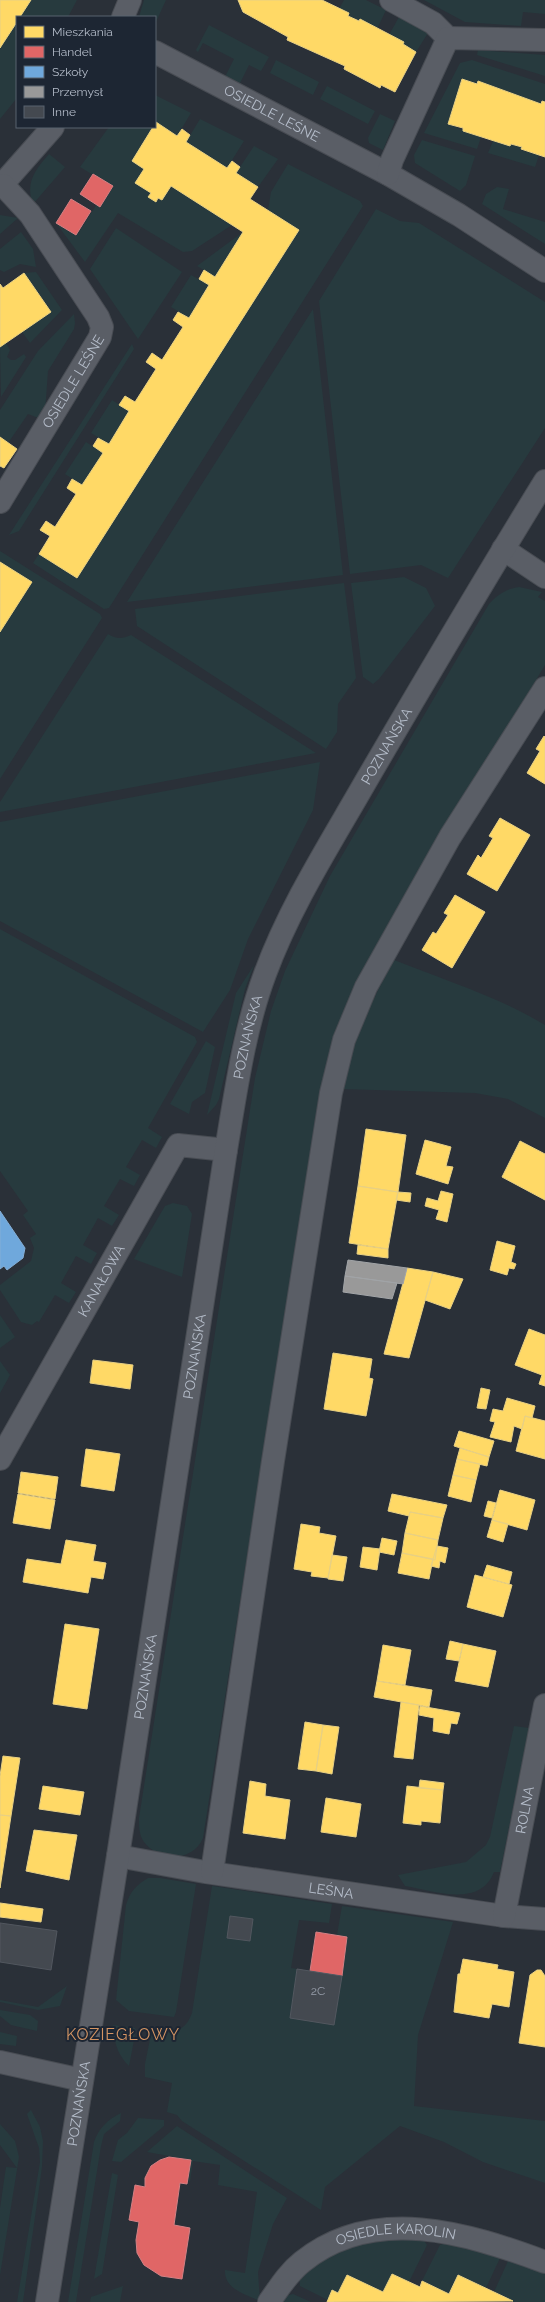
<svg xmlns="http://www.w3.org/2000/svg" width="545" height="2302" viewBox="0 0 545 2302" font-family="Raleway,sans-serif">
  <rect width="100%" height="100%" fill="#2a3038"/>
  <!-- green -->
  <path fill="#273a3e" d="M31,0H77L68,17H20Z
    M144,0H166L155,24V17H139Z
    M344,0H366L386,10L377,29L348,16L349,13L339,9Z
    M424,0H545V14L523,12L521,26L465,22Z
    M399,17L428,33L416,52L403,44L404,42L389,35Z
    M17,22V98L0,119V48Z
    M209,25L269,57L261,71L249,65L239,85L225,77L234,59L203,43L198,52L196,50Z
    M478,50L545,55V76L477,55Z
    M276,60L319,82L313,95L270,73Z
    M472,60L545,84V102L542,101L541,104L479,81L477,84L462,79L448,124L481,137L477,149L424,133L460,63Z
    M327,86L375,111L368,124L320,99Z
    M155,95L191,113L177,136L156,123L155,124Z
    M380,114L395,121L383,150L369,143L368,138Z
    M200,119L244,141L227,168L186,142Z
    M109,127H153L132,161L144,169L135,183L151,193L148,197L156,202L171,186L232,225L192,251L183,252L118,213L85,262L56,223L77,235L97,204L100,206L113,187L80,167Z
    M422,140L475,156L466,185L460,191L415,163L414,155Z
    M493,141L522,147L521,150L539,155L535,167L488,153Z
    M254,146L278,159L258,187L236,173Z
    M49,154L65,167L33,204C25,183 35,170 49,154Z
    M288,164L360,201L363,206L109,608L104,609L33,563L39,554L77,578L299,230L268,210L271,192Z
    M497,187L509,189L503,209L545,222V244L482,204L486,194Z
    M376,209L400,221L419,223L545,302V428L448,578L421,565L350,574L319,301Z
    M0,215L18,218L0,234Z
    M116,228L182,272L138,339L90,269Z
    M21,232L33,249L36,267L20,264L4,272L0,270V249Z
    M243,232L215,277L197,266Z
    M36,272L62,310L30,343L22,332L51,311L24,273Z
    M191,275L209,285L189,318L171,307Z
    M313,309L343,575L127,602Z
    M74,314L75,323L74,329L48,371L45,412L41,419L28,414L8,443L0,437V410L38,351Z
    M6,343L10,350L7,357L11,360H15L24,354L26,357L1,397L0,347Z
    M132,344L134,349L19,531L9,535Z
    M112,400L129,411L109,444L91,433Z
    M86,442L103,453L82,485L65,474Z
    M0,551L100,614L102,618L0,779V632L32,582L0,562Z
    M404,577L426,588L435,606L379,679L373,684L363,677L351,583Z
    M344,583L356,678L338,704L337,732L326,749L137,626L135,609Z
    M519,587L542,592L538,597L545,601V665L361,973C330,1033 320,1094 309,1160L203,1838C193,1862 159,1862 144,1842C139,1835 139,1826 139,1818L255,1078L271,1011L285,971L330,876L489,604C498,594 506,589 519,587Z
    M108,634C116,639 122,639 131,635L316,753L0,812V802Z
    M320,762L313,810L248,939L230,990L203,1032L0,921V822Z
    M0,929L195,1037L197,1042L148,1128L162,1137L156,1148L142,1140L126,1167L140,1175L134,1186L120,1179L104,1206L119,1215L112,1226L98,1218L83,1245L97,1253L91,1264L76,1256L61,1283L76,1292L69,1303L55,1295L39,1322L37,1321L32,1325L21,1322L0,1290V1285L31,1261L34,1248L30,1238L36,1234L23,1215L28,1211L0,1171Z
    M394,960C444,980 499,997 545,1025V1118L508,1099L475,1093L341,1089C353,1042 370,1003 394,960Z
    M254,965L245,989L219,1099L216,1105L207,1115L236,993Z
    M206,1041L215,1047L205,1093L192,1102L189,1114L170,1104Z
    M173,1203L187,1206L192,1214L182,1277L134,1259L165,1206Z
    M0,1315L15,1337L0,1348Z
    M0,1361L10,1375L0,1393Z
    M514,1726L529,1728L500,1872H494C480,1908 435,1891 405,1886L398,1875L466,1862L486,1845L490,1837Z
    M148,1878H160L196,1884L176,2012L174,2017L129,2011L116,2000L126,1905C130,1892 136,1885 148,1878Z
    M212,1886L332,1904L329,1923L299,1920L291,1968L342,1976L347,1937L337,1935L342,1906L453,1922L418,2035L414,2106L545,2121V2183L483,2162L444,2142L400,2126L325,2187L321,2210L182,2121L177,2115L167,2112L172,2083L145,2077V2064L151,2034L154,2031C173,2034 185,2032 192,2013Z
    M67,1986L60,2006L38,2010L0,2002V2000L38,2007Z
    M0,2010L30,2015L38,2021L37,2031L11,2025L0,2016Z
    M113,2025L135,2028L136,2030L129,2066C117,2054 114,2042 113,2025Z
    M0,2032L17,2036L16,2046L0,2044Z
    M31,2110L40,2127L43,2141L42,2167L23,2302H17L40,2162L39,2148L27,2114Z
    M121,2113L120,2121L104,2134L101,2146L76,2302H68L94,2142C99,2128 107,2120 121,2113Z
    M138,2118L164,2120V2126L121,2162L112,2161L118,2140L127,2133Z
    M0,2124L15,2141L19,2157L0,2275V2208L6,2167L17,2168L0,2145Z
    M177,2126L287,2198L273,2224L258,2272L260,2301C245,2294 224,2289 225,2270L245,2273L257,2192L218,2185L220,2165L193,2161L190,2182L188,2181L191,2160L147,2152Z
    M112,2173L118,2175L102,2274L94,2279Z
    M423,2239L427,2245L409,2282L392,2274L383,2292L347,2275L338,2293L332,2290L328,2300L300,2286L299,2272L353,2241Z
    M451,2240L500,2258L486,2288L458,2275L449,2294L422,2281L440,2245Z
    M515,2257L545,2268V2302H513L494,2292L508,2261Z
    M123,2286L120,2302H90L91,2297Z
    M293,2294L311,2302H274L277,2298Z"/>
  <!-- homes -->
  <path fill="#ffd966" stroke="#e8d084" d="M0,0H31L20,17H17V22L0,48Z
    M238,0H322L349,13L348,16L359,21L360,19L404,42L403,44L416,52L395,92L381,85L380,88L344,69L345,66L287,40L288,37L243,12Z
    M462,79L477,84L478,81L541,104L542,101L545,102V157L521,149L522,147L511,144L510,146L463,131V128L448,124Z
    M156,122L177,136L182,129L190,135L186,142L227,168L232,161L240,167L236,173L258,187L250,199L299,230L77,578L39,554L50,536L40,530L46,521L55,527L76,494L67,488L72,479L82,485L103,453L93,446L98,438L109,444L129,411L119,405L125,396L135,402L156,369L146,362L152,353L162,360L183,327L173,320L178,312L189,318L209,285L199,279L204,270L215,277L243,232L171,186L162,200L158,198L156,202L148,197L151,193L135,183L144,169L132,161Z
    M24,273L51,312L0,347V284L3,288Z
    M0,437L17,449L4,468L0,466Z
    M0,562L32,582L0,632Z
    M544,736L545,737V784L527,773L540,751L536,749Z
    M500,818L530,835L497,891L467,874L478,855L481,858L493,838L489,836Z
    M455,895L485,912L452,968L422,950L433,932L436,934L448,915L444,913Z
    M366,1129L406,1135L398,1192L358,1186Z
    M425,1140L451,1147L446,1166L453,1167L448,1184L416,1174Z
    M520,1141L545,1154V1200L502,1177Z
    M358,1186L398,1192L388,1249L349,1243Z
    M441,1191L453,1194L447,1222L436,1219L439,1210L425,1206L427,1198L438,1201Z
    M398,1192L411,1193L410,1202L396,1200Z
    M497,1241L515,1246L511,1262L516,1264L514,1269L509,1268L507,1275L490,1270Z
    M358,1245L388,1249V1258L357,1254Z
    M407,1268L433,1272L409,1358L384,1354Z
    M433,1272L463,1279L450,1309L425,1300Z
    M529,1329L545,1335V1386L539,1384L542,1375L515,1365Z
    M333,1353L372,1359L369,1378L373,1379L366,1416L324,1409Z
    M93,1360L133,1365L130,1389L90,1383Z
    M481,1388L490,1390L486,1409L477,1408Z
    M507,1398L535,1406L532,1418L525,1416L522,1429L514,1426L511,1442L490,1437L495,1422L490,1421L493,1409L503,1411Z
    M525,1416L545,1421V1459L516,1451Z
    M459,1431L494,1441L489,1457L454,1446Z
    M460,1448L489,1457L487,1466L457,1459Z
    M86,1449L120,1454L114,1491L81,1486Z
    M457,1459L480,1464L476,1480L453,1475Z
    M21,1472L58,1477L55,1499L18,1493Z
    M453,1475L476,1480L471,1502L448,1496Z
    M500,1490L535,1500L527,1530L492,1520Z
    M18,1494L55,1500L50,1529L13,1523Z
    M392,1494L447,1505L443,1518L410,1512L409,1516L388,1511Z
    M488,1501L496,1503L492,1518L484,1516Z
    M410,1512L443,1518L438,1540L405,1533Z
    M492,1520L508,1524L503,1542L487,1537Z
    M301,1524L320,1527L319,1533L336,1536L328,1578L311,1576L312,1572L294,1569Z
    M405,1533L438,1540L435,1560L402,1553Z
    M382,1538L397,1541L394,1555L379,1552Z
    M66,1540L96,1545L93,1561L106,1563L103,1579L91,1577L88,1593L23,1582L27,1559L61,1564Z
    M437,1546L448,1548L445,1563L440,1561L439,1568L431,1566Z
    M363,1547L380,1549L377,1570L360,1567Z
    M402,1553L433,1559L429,1579L398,1573Z
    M332,1555L347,1557L343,1581L328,1579Z
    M487,1565L512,1572L509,1584L483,1577Z
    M475,1575L512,1585L503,1617L467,1607Z
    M65,1624L99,1629L87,1709L53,1704Z
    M450,1641L463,1644L459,1661L446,1659Z
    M463,1644L496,1651L488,1687L455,1681Z
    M383,1645L411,1650L405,1685L377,1681Z
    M377,1681L432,1690L429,1707L374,1697Z
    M401,1702L419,1705L413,1759L394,1757Z
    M420,1706L460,1713L457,1724L451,1723L449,1734L433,1731L434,1718L419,1715Z
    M305,1722L323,1725L316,1771L298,1769Z
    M323,1725L339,1727L332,1774L316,1771Z
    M3,1756L20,1758L11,1816L0,1815V1776Z
    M420,1780L444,1783L443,1790L419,1788Z
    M250,1781L266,1784L265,1796L290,1800L285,1839L243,1833Z
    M43,1786L84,1792L80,1815L39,1809Z
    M407,1786L443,1790L440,1823L421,1821V1825L403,1823Z
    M326,1798L361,1804L356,1837L321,1832Z
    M0,1815L11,1816L0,1888Z
    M34,1830L77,1835L69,1880L26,1871Z
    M0,1903L43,1909L41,1922L0,1917Z
    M463,1959L498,1965L497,1969L514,1972L509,2007L492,2004L489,2018L454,2012L458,1974H460Z
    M537,1970H541L545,1976V2047L519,2043L530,1975Z
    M392,2274L420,2287L422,2281L449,2294L458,2275L513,2301L327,2302L332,2290L338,2293L347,2275L383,2292Z"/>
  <!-- shops -->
  <path fill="#e06666" stroke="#d38084" d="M93,174L113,186L100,207L80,194Z
    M71,199L91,211L76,235L56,223Z
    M316,1932L347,1937L342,1976L310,1971Z
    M169,2157L191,2160L187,2184L180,2183L174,2225L190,2228L182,2279L161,2276L144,2265L137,2253L136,2240L139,2222L129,2220L135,2185L145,2187V2178L151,2166L160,2160Z"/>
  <!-- schools -->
  <path fill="#6fa8dc" stroke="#84aed6" d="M0,1211L25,1248L23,1258L7,1270L4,1266L0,1269Z"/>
  <!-- industry -->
  <path fill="#999" stroke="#a1a4a7" d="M348,1260L407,1268L403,1284L345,1276Z
    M345,1276L397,1283L392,1299L343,1292Z"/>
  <!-- building -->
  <path fill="#444950" stroke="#52575f" d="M230,1916L253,1919L250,1941L227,1938Z
    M0,1923L57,1931L51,1970L0,1962Z
    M297,1969L342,1976L334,2025L290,2018Z"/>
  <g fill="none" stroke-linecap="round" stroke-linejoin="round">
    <defs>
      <g id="minor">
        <path d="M391,0L433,23L448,38"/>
        <path d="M123,17L130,0"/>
        <path id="s1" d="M155,52L388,174L459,215L545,271"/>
        <path d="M388,174L392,160L448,38L545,40"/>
        <path d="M0,187L53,127"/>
        <path id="s2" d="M0,502L100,337L102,327L98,317L30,214L3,185"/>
        <path d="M503,549L545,577"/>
        <path id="s3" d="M0,1459L178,1145L226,1150"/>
        <path id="s4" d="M118,1856L205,1872L504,1916L545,1919"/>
        <path d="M212,1872L273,1461L331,1093L344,1040L366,987L450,837L545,688"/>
        <path id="s5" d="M504,1916L545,1705"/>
        <path d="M0,2062L82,2080"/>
        <path id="s6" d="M47,2302L118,1856L226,1150C236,1091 244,1030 265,974C290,906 330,844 366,781C425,680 484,580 545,481"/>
        <path id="s7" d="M269,2302C279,2288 288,2273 302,2262C374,2204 467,2233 545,2262"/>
      </g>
    </defs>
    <!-- minor casing -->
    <use href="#minor" stroke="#484c53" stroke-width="24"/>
    <!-- minor -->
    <use href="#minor" stroke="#5a5e66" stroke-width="22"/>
  </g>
  <g text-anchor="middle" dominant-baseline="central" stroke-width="4" stroke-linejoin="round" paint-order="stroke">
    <!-- number labels -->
    <g font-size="12" fill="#989fab">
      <text x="318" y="1991">2C</text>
    </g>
    <!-- street labels -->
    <g font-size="14" fill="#b4bcc9" stroke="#1d2633">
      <text stroke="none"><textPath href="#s1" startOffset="132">OSIEDLE LEŚNE</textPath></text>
      <text stroke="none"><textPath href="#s2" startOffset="141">OSIEDLE LEŚNE</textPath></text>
      <text stroke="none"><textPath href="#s6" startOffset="1605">POZNAŃSKA</textPath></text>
      <text stroke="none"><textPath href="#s6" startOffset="1281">POZNAŃSKA</textPath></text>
      <text stroke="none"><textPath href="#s3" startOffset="205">KANAŁOWA</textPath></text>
      <text stroke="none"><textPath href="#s6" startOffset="957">POZNAŃSKA</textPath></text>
      <text stroke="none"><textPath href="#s6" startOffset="633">POZNAŃSKA</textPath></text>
      <text stroke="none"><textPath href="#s5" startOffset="108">ROLNA</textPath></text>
      <text stroke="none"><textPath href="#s4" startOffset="216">LEŚNA</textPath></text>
      <text stroke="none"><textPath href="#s6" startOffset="201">POZNAŃSKA</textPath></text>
      <text stroke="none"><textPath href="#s7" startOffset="153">OSIEDLE KAROLIN</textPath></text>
    </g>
    <!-- quarter labels -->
    <g font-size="16" letter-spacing="1" fill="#d59563" stroke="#1d2633">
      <text x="123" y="2034">KOZIEGŁOWY</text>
    </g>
  </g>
  <!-- legend -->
  <rect x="16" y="16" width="140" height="112" fill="#1d2633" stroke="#59626f"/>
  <rect x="24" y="26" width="20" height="12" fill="#ffd966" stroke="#59626f"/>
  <text x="52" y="36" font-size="12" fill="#b4bcc9">Mieszkania</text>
  <rect x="24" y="46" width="20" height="12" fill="#e06666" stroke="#59626f"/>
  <text x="52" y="56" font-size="12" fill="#b4bcc9">Handel</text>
  <rect x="24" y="66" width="20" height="12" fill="#6fa8dc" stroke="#59626f"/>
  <text x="52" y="76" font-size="12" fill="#b4bcc9">Szkoły</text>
  <rect x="24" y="86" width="20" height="12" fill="#999999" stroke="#59626f"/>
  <text x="52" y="96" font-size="12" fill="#b4bcc9">Przemysł</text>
  <rect x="24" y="106" width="20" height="12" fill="#444950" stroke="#59626f"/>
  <text x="52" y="116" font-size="12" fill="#b4bcc9">Inne</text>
</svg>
